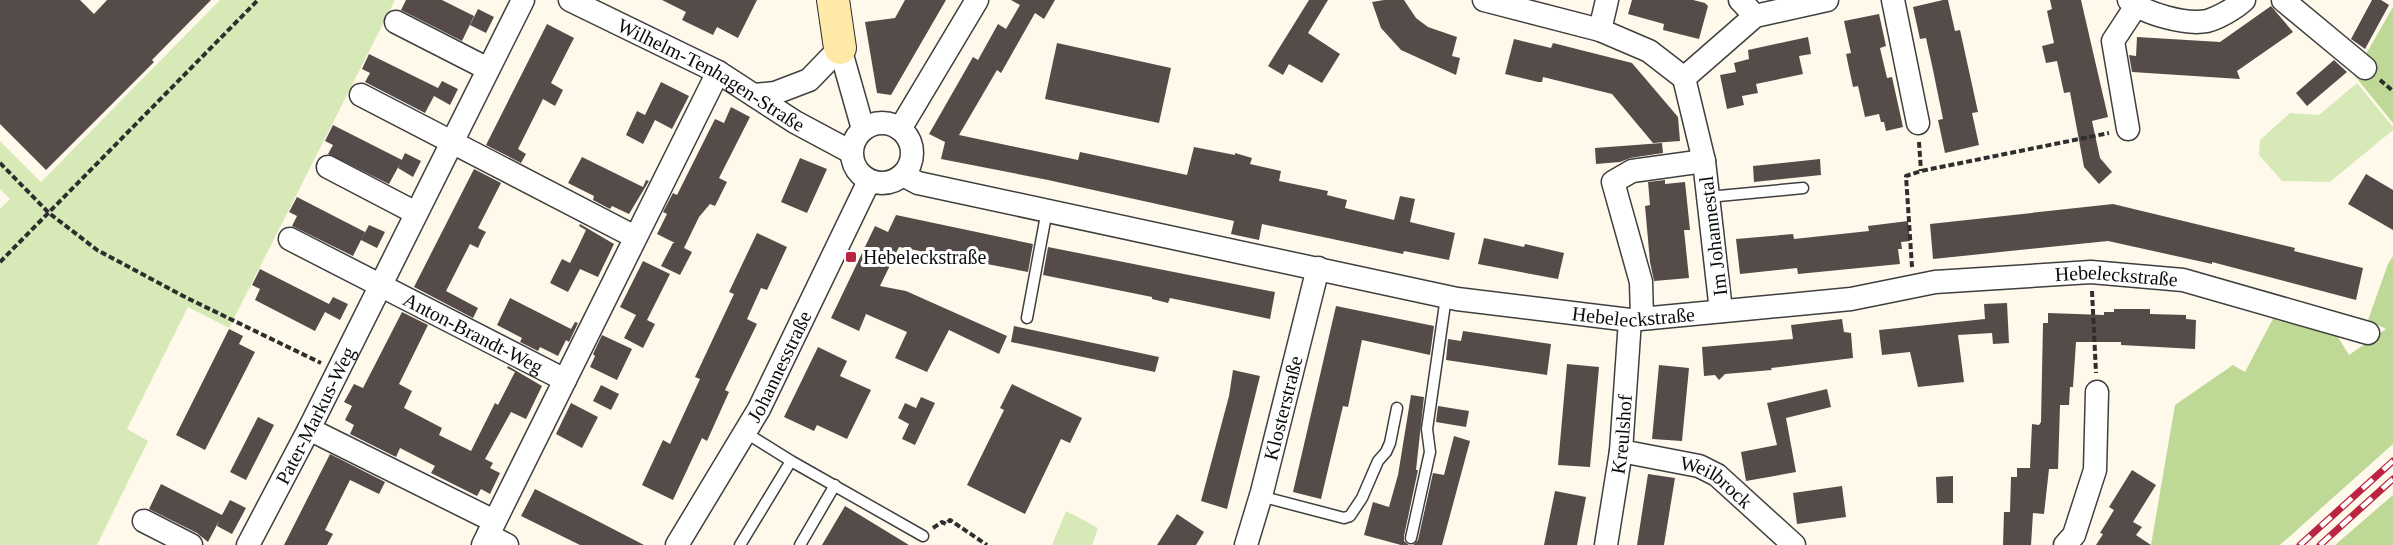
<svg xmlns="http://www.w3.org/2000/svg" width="2393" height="545" viewBox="0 0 2393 545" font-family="'Times New Roman',serif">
  <rect width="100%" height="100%" fill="#fff9ec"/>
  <!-- green -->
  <path fill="#d7e9b6" d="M220,0H395L229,328L188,307L127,429L148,441L97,545H0V209L10,199L0,189V141L41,182Z
    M2357,83L2393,127V130L2330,182L2282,181L2259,155L2260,140L2290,113L2319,115Z
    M1066,511L1098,528L1092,545H1052Z"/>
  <!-- forest -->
  <path fill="#bdd995" d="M2393,7V123L2354,75Z
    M2393,256V444L2280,545H2151L2175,405L2233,365L2245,372L2276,313L2336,334L2349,355L2386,329L2368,320L2388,264Z
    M2393,495V545H2335Z"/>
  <!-- building -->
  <path fill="#554c49" d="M0,0H80L94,14L107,0H211L152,60L154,62L46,170L0,124Z
    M406,0H442L474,16L462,41L401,10Z
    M662,0H757L738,38L717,27L713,35L682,20L686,12Z
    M905,0H946L891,95L877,93L865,22L895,18Z
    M1011,0H1055L1044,19L1035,13L1001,73L997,70L959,135L1078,160L1080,152L1187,175L1194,147L1235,155V153L1252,158L1250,164L1281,171L1279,181L1328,191L1327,195L1347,200L1345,208L1394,220L1400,196L1415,199L1410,222L1455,233L1449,260L1404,251L1403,254L1262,224L1259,240L1231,234L1234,221L1048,180L941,159L945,142L929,134L973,57L978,60L998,24L1006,29L1020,5Z
    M1309,0H1328L1308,33L1340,54L1322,83L1289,64L1283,75L1268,66Z
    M1384,0H1404L1416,18L1428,27L1457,37L1452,56L1460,58L1456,75L1401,50L1381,28L1372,2Z
    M1632,0H1693L1705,3L1708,6L1699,39L1663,30L1664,24L1628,14Z
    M1943,0H1948L1955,31L1960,30L1978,112L1972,113L1979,145L1945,153L1938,120L1943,119L1933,70L1926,38L1920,39L1913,7Z
    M2050,0H2081L2108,117L2092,121L2100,158L2112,172L2099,184L2084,167L2070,92L2064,93L2057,61L2046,63L2042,46L2054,43L2047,11L2052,9Z
    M2372,0H2381L2389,5L2365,49L2351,39Z
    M2271,6L2293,32L2237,71L2240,79L2132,72L2129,55L2136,56L2137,37L2220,42Z
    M478,9L494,17L486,33L470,25Z
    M1879,14L1886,46L1880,48L1887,78L1892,77L1903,127L1886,131L1884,122H1881L1879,114L1865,117L1858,86L1853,87L1846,54L1851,53L1844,21Z
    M547,24L574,38L551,83L563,90L555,106L543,99L518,149L526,154L521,163L486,145Z
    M1808,37L1811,54L1799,56L1803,74L1756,84L1758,93L1742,96L1744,105L1727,109L1720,75L1736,72L1734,63L1749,59L1748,50Z
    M1514,39L1551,48L1553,43L1632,63L1678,117L1680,141L1653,143L1612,94L1543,77L1542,82H1538L1505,74Z
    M1057,43L1171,68L1159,123L1045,99Z
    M369,54L438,88L442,81L458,89L450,105L434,96L425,113L365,82L370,73L362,69Z
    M2334,60L2347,72L2307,106L2296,93Z
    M661,82L689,96L672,129L655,120L643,144L626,135L637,111L645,115Z
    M731,107L750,117L719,178L727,182L715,206L710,204L699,217L684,248L692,252L680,275L661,266L673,243H675L657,234L667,214L663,212L673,193L677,195L715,119L724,123Z
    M333,125L402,160L389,184L328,154L333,145L325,141Z
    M1662,143L1663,153L1630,158L1620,162L1596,164L1595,148Z
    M405,153L421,161L413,177L398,168Z
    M582,157L643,187L646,180L649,181L629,214L612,206L610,209L593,200L594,196L568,183Z
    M800,158L827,169L807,213L781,202Z
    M1820,159L1821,175L1754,182L1753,166Z
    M474,169L501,183L478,228L486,232L482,239L478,248L470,244L446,291L478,308L473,318L414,287Z
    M2366,174L2393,190V230L2348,204Z
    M1665,180V184L1685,182L1690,230H1684L1689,278L1654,281L1650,262L1645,206L1650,205L1648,182Z
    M297,197L365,232L353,256L292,226L297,216L289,212Z
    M2113,204L2295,248L2294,251L2363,268L2356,300L2212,262V264L2108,241L1933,259L1930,224Z
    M896,215L1033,244L1028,272L899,247L880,286L906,291L1007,336L999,354L949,330L927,372L895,358L907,332L866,314L859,331L831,318L875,226L888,232Z
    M1908,221L1910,241L1901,242L1902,249H1898L1900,264L1798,274L1797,268L1740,274L1736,239L1793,234L1794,239L1869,231L1868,226Z
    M580,224L614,244L598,277L580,269L568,292L550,283L562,259L570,263L578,247L586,230L579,226Z
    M369,225L385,232L377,248L361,240Z
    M757,233L787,247L767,290L761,288L747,319L757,324L725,390L729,392L707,441L702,438L673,500L642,485L663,440L670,444L700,379L695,377L734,294L729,292Z
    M1484,238L1524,247L1525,244L1564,253L1558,279L1478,264Z
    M1048,247L1275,292L1270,319L1170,298L1168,303L1152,299V297L1043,275Z
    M643,261L670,274L647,320L655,324L643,348L624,338L636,315L620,307Z
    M260,269L329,304L333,297L348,304L340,320L325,312L315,331L255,300L260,289L252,285Z
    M510,298L571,329L575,322L578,323L569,342L566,340L558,356L540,347L538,351L520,342L522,338L497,325Z
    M2007,303L2009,343L1993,344L1992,333L1958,335L1964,382L1918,387L1910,352L1882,355L1879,330L1985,319L1984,304Z
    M1336,306L1434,326L1430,355L1362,340L1348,407L1343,406L1321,499L1293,492Z
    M2114,309H2150V314L2186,315V319L2196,320L2195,349L2121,345V342H2076L2073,387H2070L2069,405H2060L2058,469H2049L2044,514L2033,513L2031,545H2003L2004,512H2010L2011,477H2017V468H2030L2032,424L2039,425L2041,422L2043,323H2048V313L2104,315V312H2114Z
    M402,312L428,325L399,384L412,391L404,408L442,428L439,435L471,451L495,403L498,405L515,372L507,368L508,366L542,386L526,419L511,412L485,459L493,463L490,468L500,473L490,494L481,489L477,496L431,473L435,466L400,448L396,457L350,434L354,425L345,420L352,406L344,402L354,384L363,388Z
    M1842,319L1844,332L1851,333L1853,358L1771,368L1772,370L1725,374L1719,380L1715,375L1704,376L1702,347L1793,339L1791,325Z
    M1014,326L1159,357L1155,372L1011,342Z
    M229,329L243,336L239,344L255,352L205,450L176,435Z
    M1463,331L1551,344L1547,375L1446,360L1448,339L1461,341Z
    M602,335L632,349L617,380L590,367L595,356L593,354Z
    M818,347L847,361L840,376L871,390L847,439L817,425L814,431L784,417Z
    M1567,364L1599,367L1590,467L1558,465Z
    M1659,365L1689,368L1682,441L1652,439Z
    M1233,370L1260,376L1227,509L1201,501L1229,396Z
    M1012,384L1082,418L1070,443L1061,439L1025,514L967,485L1004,410L1000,408Z
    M601,385L619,394L611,410L593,401Z
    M1827,389L1831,407L1786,418L1796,472L1746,481L1741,452L1777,445L1767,403Z
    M1411,395L1424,397L1416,470H1418L1404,536V541L1409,545H1401L1364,535L1373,502L1389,507L1398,475Z
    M921,397L935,403L915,445L902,439L909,424L898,418L905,403L916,408Z
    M571,403L598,417L582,448L556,434Z
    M1438,406L1469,411L1466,427L1436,422Z
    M258,417L274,425L246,480L230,472Z
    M1454,436L1470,441L1442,545H1413L1418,540L1433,473L1444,475Z
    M330,454L385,482L379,494L350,480L325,530L333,534L327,545H284Z
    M2132,470L2156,485L2133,522L2142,527L2136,535L2151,545H2096L2103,534L2100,533L2114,510L2109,507Z
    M1648,474L1675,478L1664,545H1637Z
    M1953,476V503H1937L1936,477Z
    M161,484L222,515L230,500L246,508L232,534L217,526L219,521L208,542L197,533L149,509Z
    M1842,486L1846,517L1797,524L1793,493Z
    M535,489L586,515L644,545H580L521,516Z
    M1555,491L1586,497L1577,545H1544Z
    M845,506L909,545H822Z
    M1177,514L1204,532L1196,545H1157Z"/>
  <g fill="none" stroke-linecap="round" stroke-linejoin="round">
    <defs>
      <path id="lane" d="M1708,197L1803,188
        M1027,318L1047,210
        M746,433L791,461
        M1260,496L1344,518L1350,516L1362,498L1378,461L1386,452L1390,443L1397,408
        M1411,538L1430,452L1427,429L1446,297
        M740,545L791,461L923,536
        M800,545L835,485"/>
      <g id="street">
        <path id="s1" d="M570,0L718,72L795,122L851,152"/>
        <path d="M1484,0L1600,30L1649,51L1684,78"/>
        <path d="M1740,0L1755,16"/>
        <path d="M1893,0L1918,123"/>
        <path d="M2129,0C2145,14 2186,25 2207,21C2218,18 2236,8 2244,0"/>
        <path d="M2283,0L2365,68"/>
        <path d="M396,22L488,69"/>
        <path d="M1600,30L1607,0"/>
        <path d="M840,48L863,129"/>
        <path d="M361,95L635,237"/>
        <path d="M754,95L775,93L809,80L840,48"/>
        <circle cx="882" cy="153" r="30"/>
        <path d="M900,129L977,0"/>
        <path d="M2128,129L2113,41L2136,6"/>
        <path d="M328,167L416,213"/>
        <path id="s2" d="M903,175L918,183L1457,299L1630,320L1851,299L1935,282L2091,272L2183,280L2368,333"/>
        <path id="s3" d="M290,239L565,380"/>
        <path d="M1721,311L1704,161L1684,78L1755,16L1827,0"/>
        <path d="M1642,318L1641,282L1613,182L1632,171L1704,161"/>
        <path d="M309,429L494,521"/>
        <path id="s4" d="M1621,451L1699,466L1717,475L1794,545"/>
        <path d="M144,521L191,545"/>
        <path d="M488,535L507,545"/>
        <path id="s5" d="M248,545L309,429L523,0"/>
        <path d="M483,545L718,72"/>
        <path id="s6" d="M677,545L759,409L869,181"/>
        <path id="s7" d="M1246,545L1262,492L1318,268"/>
        <path id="s8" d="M1606,545L1621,451L1630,320"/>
        <path d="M2065,545L2074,535L2095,470L2097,392"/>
      </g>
      <path id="secondary" d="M833,0L840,48"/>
    </defs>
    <!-- lane casing -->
    <use href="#lane" stroke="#3f3f3f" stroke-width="13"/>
    <!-- street casing -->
    <use href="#street" stroke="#3f3f3f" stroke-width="25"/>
    <!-- secondary casing -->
    <use href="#secondary" stroke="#2e2e2e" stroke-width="34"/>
    <!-- path -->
    <path stroke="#2e2e2e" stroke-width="4" stroke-dasharray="6 3" stroke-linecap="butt" d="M2380,80L2393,91
      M1919,142L1921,171
      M0,163L49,213L97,250L187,298L321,363
      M0,262L258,0
      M1912,267L1906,176L1921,171L2109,133
      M2092,291L2096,373
      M933,528L942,522L946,524L950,520L987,545"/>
    <!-- lane -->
    <use href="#lane" stroke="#fff" stroke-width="10"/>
    <!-- street -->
    <use href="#street" stroke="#fff" stroke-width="22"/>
    <!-- secondary -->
    <use href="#secondary" stroke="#ffe9a7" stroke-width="32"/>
    <defs>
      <path id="rail" d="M2300,545L2393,461
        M2320,545L2393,479"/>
    </defs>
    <!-- rail casing -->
    <use href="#rail" stroke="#bc2541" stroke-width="7"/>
    <!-- rail -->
    <use href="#rail" stroke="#fff" stroke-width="4.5" stroke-dasharray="14" stroke-linecap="butt"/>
  </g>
  <!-- markers -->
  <rect fill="#bc2541" stroke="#fff" stroke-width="2" x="845" y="251" width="12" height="12" rx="3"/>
  <g text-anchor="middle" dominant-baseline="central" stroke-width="6" stroke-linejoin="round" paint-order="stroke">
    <!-- street labels -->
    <g font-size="20" fill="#0c0c0c" stroke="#fff">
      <text stroke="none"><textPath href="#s1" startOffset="160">Wilhelm-Tenhagen-Straße</textPath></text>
      <text transform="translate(1713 236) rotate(-97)">Im Johannestal</text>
      <text stroke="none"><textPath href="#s2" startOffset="1232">Hebeleckstraße</textPath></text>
      <text stroke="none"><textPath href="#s2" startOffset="746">Hebeleckstraße</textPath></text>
      <text stroke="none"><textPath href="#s3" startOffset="206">Anton-Brandt-Weg</textPath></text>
      <text stroke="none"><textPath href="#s6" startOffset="206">Johannesstraße</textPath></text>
      <text stroke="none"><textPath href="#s7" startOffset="142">Klosterstraße</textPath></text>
      <text stroke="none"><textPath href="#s5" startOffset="146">Pater-Markus-Weg</textPath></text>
      <text stroke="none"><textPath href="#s8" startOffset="112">Kreulshof</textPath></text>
      <text stroke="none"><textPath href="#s4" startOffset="102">Weilbrock</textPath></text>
    </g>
    <!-- poi labels -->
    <g font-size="20" fill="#0c0c0c" stroke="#fff" text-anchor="start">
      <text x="863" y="257">Hebeleckstraße</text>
    </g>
  </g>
</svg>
